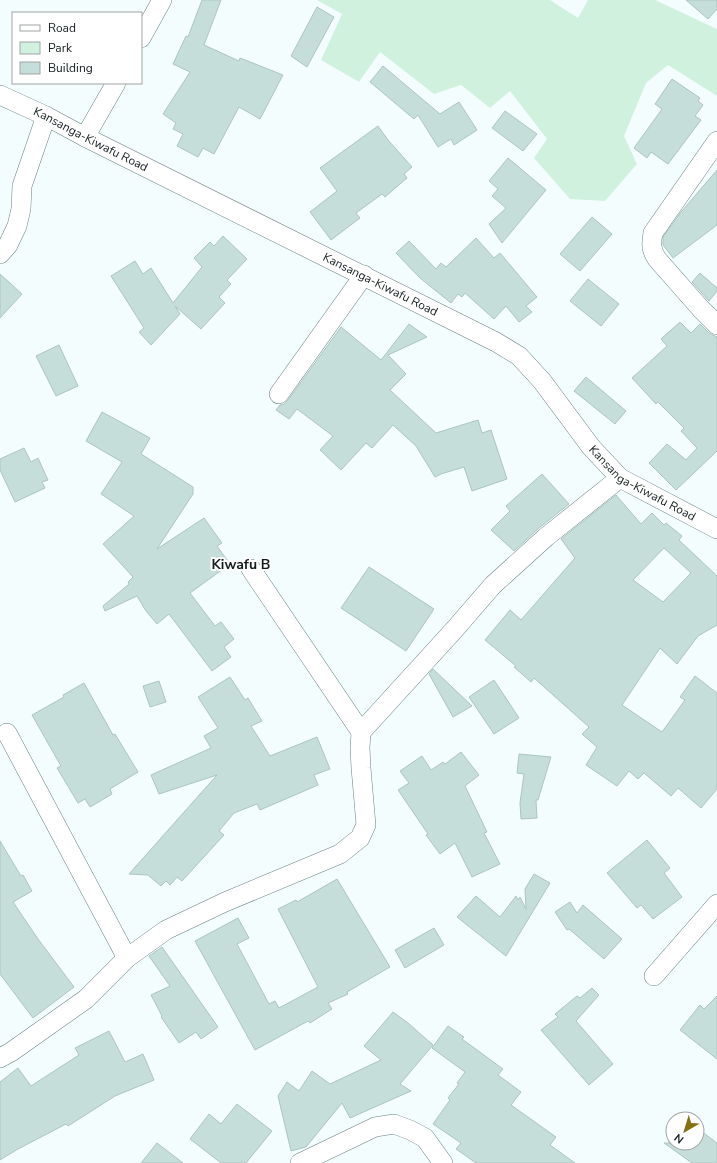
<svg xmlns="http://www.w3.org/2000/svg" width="717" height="1163" viewBox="0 0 717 1163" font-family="'Nunito Sans',sans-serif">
  <rect width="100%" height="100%" fill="#f3fdfe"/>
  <!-- green -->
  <path fill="#d1f1df" d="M317,0H550L578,18L588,0H655L717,29V96L668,65L646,83L624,136L637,164L605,201L570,199L534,158L547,139L510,91L490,108L461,85L434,94L380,52L359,82L321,60L342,14Z"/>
  <!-- building -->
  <path fill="#c6deda" stroke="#acc5c0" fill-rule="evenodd" d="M202,0H221L204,45L239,61L240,58L283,75L260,119L239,107L214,154L203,148L198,157L177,146L183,134L173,129L176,123L163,114L190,72L173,64L186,36L188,37Z
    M686,0H717V9L708,19Z
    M317,7L334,17L307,67L291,56Z
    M383,66L440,114L459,102L477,130L454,145L451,139L438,147L418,115L414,119L370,82Z
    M672,79L700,98L698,101L703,105L695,116L701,120L668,164L651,152L647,158L634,148L662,109L655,104Z
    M505,111L537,134L523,151L492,128Z
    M378,126L388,140L412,167L404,174L407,178L385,197L382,194L356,213L360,218L331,240L310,212L337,191L320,168Z
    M508,158L546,190L502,243L489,224L506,208L492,196L498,189L489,181Z
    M717,170V225L673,258L663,245V237L681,212Z
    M592,217L612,234L580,271L560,254Z
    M223,236L247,259L227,280L231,284L219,297L225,303L201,329L175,306L180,314L151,345L139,332L144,328L111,276L135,261L143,274L151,268L173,303L202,267L194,258L210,242L214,246Z
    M476,238L494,258L500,253L537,297L526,306L532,312L519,322L506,306L494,319L465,293L462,297L458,294L451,303L420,278L396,253L409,241L436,269L441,263L446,267Z
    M700,273L717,288V291L709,301L692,282Z
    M0,274L22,294L0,318Z
    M588,279L619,304L601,326L570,301Z
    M680,322L691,333L700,324L709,333L717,337V451L676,490L649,463L667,444L686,460L697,448L681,431L684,428L658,402L656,404L632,378L667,346L661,339Z
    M409,324L427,337L388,355L406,374L390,390L436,433L478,420L482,433L491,430L507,479L472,491L464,467L441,474L435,477L416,446L393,425L372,448L366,443L341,470L320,450L333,436L297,409L289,419L276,410L280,405L284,404L288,400L341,327L381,360Z
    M59,345L78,386L56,396L36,356Z
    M586,377L626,411L615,424L574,391Z
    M102,412L150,438L141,454L193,487V494L157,549L204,518L222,543L217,546L230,564L190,593L215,626L221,622L234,639L224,647L231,657L212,671L169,614L157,624L146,611L137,596L105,611L103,606L129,584L128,582L133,577L103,544L134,516L101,494L122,462L86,441Z
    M24,448L31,462L38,458L48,480L42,482L45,488L15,502L0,470V459Z
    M542,474L569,504L539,528L514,551L491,530L510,511L506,506Z
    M616,495L641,524L652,513L664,525L666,523L682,536L679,540L717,576V625L698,636L677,664L660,648L622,705L662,732L685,700L680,697L695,676L717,693V789L701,808L678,788L671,796L644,773L638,779L629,771L617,786L586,765L597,747L582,734L589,727L534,678L531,682L514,667L516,666L485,640L510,610L521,620L575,558L561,539ZM664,548L691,573L663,602L633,580Z
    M369,567L434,609L406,651L341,608Z
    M433,669L472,706L453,717L429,674Z
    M230,677L245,700L248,698L262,721L251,726L270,756L317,737L330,769L314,775L318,785L260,810L257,804L234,813L219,831L224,835L182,881L177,877L170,885L166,881L161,886L148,875L129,874L217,775L159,794L151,775L211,748L204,736L218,728L198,697Z
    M494,680L519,718L494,734L469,697Z
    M159,681L166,702L150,707L143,686Z
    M84,683L113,735L115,734L138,772L110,789L112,794L90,807L85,799L78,803L57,768L61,766L32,715L64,697L63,695Z
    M461,752L479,775L465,786L487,832L484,833L500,864L472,877L455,843L440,854L426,835L428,834L398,790L409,783L400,771L422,756L431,770L443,762L445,764Z
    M519,754L551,757L538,800H536L537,818L521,819L520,803L524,774L517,773Z
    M647,840L670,868L664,873L682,897L653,919L641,905L637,908L607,873Z
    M0,841L21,876L23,875L32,891L13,902L38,939L74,987L33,1018L0,974Z
    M534,874L550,883L506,956L457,917L476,896L500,917L516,896L518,900L520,897L526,909L525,889Z
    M337,879L390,967L347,992L348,994L328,1003L332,1009L310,1023L308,1021L255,1050L195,941L238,918L249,938L237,944L269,1004L275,1001L279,1008L318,987L278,909L296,900L297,902Z
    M570,902L577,913L583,905L622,939L604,959L569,929L567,930L555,912Z
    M434,928L444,945L405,968L395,950Z
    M162,947L218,1027L201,1039L196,1032L179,1043L161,1017L162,1016L151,995L170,986L149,956Z
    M592,988L599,995L576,1021L613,1064L589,1085L541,1030L558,1017L555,1014L577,996L580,998Z
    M717,996V1059L680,1030L700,1005L704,1009Z
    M393,1012L408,1023L433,1045L400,1084L411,1091L350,1118L342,1103L306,1147L291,1151L278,1096L287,1082L299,1091L312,1071L330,1084L381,1060L364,1046Z
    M448,1026L464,1037L462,1039L503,1069L498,1075L521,1092L511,1105L556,1137L550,1145L575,1163H476L456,1149L461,1143L433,1124L450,1100L448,1098L459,1084L457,1083L465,1072L432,1048Z
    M109,1031L125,1062L143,1054L154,1080L115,1096L68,1126L66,1124L18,1149L0,1160V1082L18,1068L31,1086L79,1055L75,1048Z
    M237,1104L272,1131L246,1163H221L190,1139L209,1114L221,1124Z
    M697,1128L717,1143V1163H692L664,1143H697Z
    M157,1143L183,1163H141Z"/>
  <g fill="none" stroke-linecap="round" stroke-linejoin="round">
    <defs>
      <g id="minor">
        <path d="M141,38L162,0"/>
        <path id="s1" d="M0,95L46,116L85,137L496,342L519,356L542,381L591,447L620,478L717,529"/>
        <path d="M85,137L116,83"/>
        <path d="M717,141L653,233C651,244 651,250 657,259L701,309L717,325"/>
        <path d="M0,254L8,245L17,226L21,209L22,186L46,116"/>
        <path d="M279,394L364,275"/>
        <path d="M251,569L361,732"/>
        <path d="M7,733L127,958"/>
        <path d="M654,976L717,904"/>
        <path d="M0,1058L11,1052L86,999L127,958L166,930L225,902L340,854L360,838L366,825L361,768L360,748L361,732L454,630L493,585L546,537L620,478"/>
        <path d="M300,1163L375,1127L394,1124L410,1130L425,1138L443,1163"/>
      </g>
    </defs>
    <!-- minor casing -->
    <use href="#minor" stroke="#698083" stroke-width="20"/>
    <!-- minor -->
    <use href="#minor" stroke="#fff" stroke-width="19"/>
  </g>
  <g text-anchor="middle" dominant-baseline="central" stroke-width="4" stroke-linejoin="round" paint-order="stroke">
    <!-- street labels -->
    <g font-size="12" fill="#131c1d" stroke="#fff">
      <text stroke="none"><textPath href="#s1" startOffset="101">Kansanga-Kiwafu Road</textPath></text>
      <text stroke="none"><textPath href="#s1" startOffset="425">Kansanga-Kiwafu Road</textPath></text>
      <text stroke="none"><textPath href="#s1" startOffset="761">Kansanga-Kiwafu Road</textPath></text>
    </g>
    <!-- quarter labels -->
    <g font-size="14" font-weight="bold" fill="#131c1d" stroke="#fff">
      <text x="241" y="564">Kiwafu B</text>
    </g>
  </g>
  <!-- legend -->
  <rect x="12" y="12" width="130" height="72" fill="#ffffff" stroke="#a1a4a5"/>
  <rect x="20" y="25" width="20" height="6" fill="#ffffff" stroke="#a1a4a5"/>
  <text x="48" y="32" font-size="12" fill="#131c1d">Road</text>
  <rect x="20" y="42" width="20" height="12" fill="#d1f1df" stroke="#a1a4a5"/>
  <text x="48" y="52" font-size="12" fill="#131c1d">Park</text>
  <rect x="20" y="62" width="20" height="12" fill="#c6deda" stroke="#a1a4a5"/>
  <text x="48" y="72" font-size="12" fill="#131c1d">Building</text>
  <!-- north arrow -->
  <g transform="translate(685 1131) rotate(218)"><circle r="19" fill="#ffffff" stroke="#a1a4a5"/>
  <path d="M0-3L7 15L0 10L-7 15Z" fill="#857213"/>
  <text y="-6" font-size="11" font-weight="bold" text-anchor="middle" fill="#131c1d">N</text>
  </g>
</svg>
